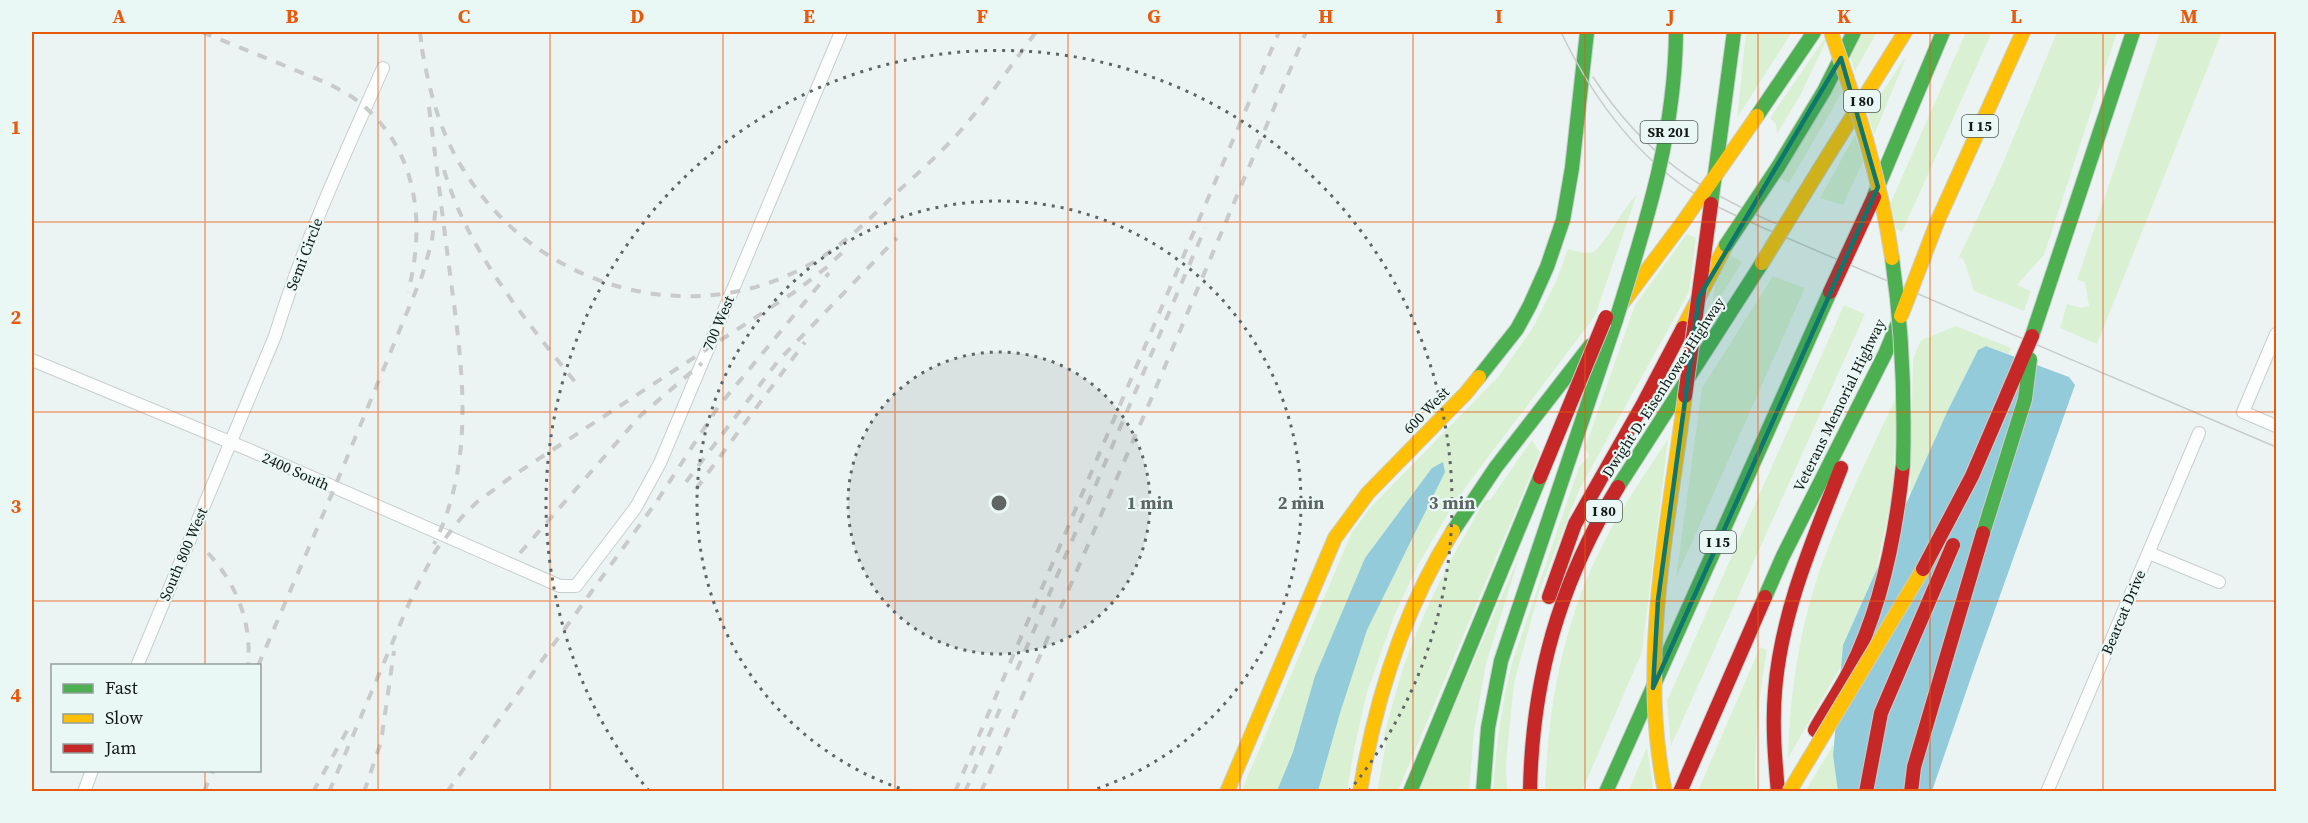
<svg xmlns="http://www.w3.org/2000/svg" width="2308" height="823" viewBox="0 0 2308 823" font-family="'Source Serif 4',serif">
  <rect width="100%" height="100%" fill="#ecf4f3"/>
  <!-- green -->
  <path fill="#daf0d3" d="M1746,32H1792L1737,118Z
    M1856,32H1877L1855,71L1847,48Z
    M1966,32H1992L1902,232L1896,229L1890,204Z
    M2057,32H2117L2044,255L2017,285L2031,291L2024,311L1974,291L1964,260L1959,257L2000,170Z
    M2160,32H2222L2097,344L2060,328L2067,304L2082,308L2089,306L2085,282L2077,280Z
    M1824,39L1826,41L1801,94L1777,134L1776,124L1770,118Z
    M1904,59L1905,60L1874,135L1868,114Z
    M1835,68L1843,91L1789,183L1774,176Z
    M1855,135L1863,161L1843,205L1820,198Z
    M1637,194L1595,316L1470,481L1449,512L1417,567L1395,614L1367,692L1354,750L1347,791L1241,792L1352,532L1371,507L1499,376L1534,326L1557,279L1568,249L1584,253L1594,252C1611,235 1620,212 1637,194Z
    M1687,234L1696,238L1689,292L1579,490L1539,592L1514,683L1506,764L1507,791L1493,792C1496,748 1501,706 1512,663L1579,467L1589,456L1585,448L1635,305Z
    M1730,255L1742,262L1711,313L1716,278Z
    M1773,276L1805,288L1676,578L1702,388Z
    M1844,305L1865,314L1671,746L1667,701Z
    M1956,326L2011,348L2009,354L1986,346L1978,350L1948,410L1910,495L1913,359L1921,340Z
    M1897,395L1893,490L1876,571L1843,645L1841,666L1788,758C1790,690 1800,623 1824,559C1844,504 1872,450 1897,395Z
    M1668,439L1642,652L1582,791L1545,792C1548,708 1562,628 1599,552C1618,512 1644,476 1668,439Z
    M1532,440L1540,453L1398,791L1377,792L1386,743L1383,740C1393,702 1403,663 1419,627C1437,583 1461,541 1485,500H1490Z
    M1520,554L1486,664L1474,732L1469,791L1417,792Z
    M1760,647L1767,650C1759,696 1754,744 1756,791H1698Z
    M1833,745V755L1838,791L1805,792Z
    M1647,747L1653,788L1652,791L1628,792Z"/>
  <!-- water -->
  <path fill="#94cbdb" d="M1986,346L2069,377L2075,385L1977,660L1932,791L1838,792L1833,755L1843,645L1948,410L1978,350Z
    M1443,462L1445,472L1367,630L1340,713L1318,791H1277L1293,752L1315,676L1365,558L1432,468Z"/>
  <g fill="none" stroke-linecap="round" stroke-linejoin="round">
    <defs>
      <path id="street" d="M2276,334L2243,412L2276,426
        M32,360L254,452L560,586H576L636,507L660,463L841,32
        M2149,553L2219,582
        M137,666L275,336C303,244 344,156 383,68
        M84,792L92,770
        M2047,792L2199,433"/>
      <path id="fast" d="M1757,116L1814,32
        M1778,167L1824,91L1854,32
        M1874,196L1943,32
        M2032,336L2133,32
        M1479,377L1517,329L1530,305L1547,267L1563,220L1572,168L1587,32
        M1618,487L1762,263
        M1453,531L1496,467L1590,346
        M1765,597L1783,556L1885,354L1898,323
        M1410,792L1540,477
        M1483,792L1488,728L1501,661L1616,320
        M1606,792L1830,292"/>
      <path id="slow" d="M1819,170L1905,32
        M1938,220L2023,32
        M1621,305L1683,222
        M1683,328L1726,245
        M1227,792L1335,538L1368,493L1466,393L1479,377
        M1360,792C1375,700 1403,611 1453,531"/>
      <path id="jam" d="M1549,597L1575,524L1642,406L1683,328
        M1815,730C1826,710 1840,690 1850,670C1882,606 1896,535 1903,464
        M1530,792C1532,679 1559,584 1618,487
        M1680,792L1765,597
        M1778,792C1775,759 1772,725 1775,691C1781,613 1813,540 1841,468"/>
    </defs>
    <!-- street casing -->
    <use href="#street" stroke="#c8cecd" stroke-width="14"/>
    <!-- fast casing -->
    <use href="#fast" stroke="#c8cecd" stroke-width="16"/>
    <!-- slow casing -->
    <use href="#slow" stroke="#c8cecd" stroke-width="16"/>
    <!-- jam casing -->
    <use href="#jam" stroke="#c8cecd" stroke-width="16"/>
    <!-- street -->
    <use href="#street" stroke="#fcfdfd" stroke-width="12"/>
    <!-- fast -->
    <use href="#fast" stroke="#4caf50" stroke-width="14"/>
    <!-- slow -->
    <use href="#slow" stroke="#ffc107" stroke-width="14"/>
    <!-- jam -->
    <use href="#jam" stroke="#c62828" stroke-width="14"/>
    <!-- tram -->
    <path stroke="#c8cbca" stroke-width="1.5" d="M1561,32C1593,99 1636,158 1700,197C1721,210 1744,219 1766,229L2276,447
      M1593,77C1646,157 1701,192 1788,229"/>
    <!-- rail -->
    <path stroke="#c8cbca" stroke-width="4" stroke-dasharray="10 10" stroke-linecap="butt" d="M202,32L327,83C340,90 355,97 366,108C419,156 425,227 408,292
      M420,32L423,56
      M422,49C429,89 439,129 460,164C531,286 690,335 814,262C844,244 869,220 894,195C917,174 941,153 962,129C989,98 1012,64 1036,32
      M429,107C436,160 442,213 449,266C461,359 478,456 434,544
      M444,170C469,254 526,320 579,387
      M686,482L778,361L897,238
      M696,489L805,342
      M208,553C237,585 252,622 248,666
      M520,553L640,416L702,363
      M258,666L334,489L422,276L432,241L436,205
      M1017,670L1205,228
      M204,792L213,770
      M313,792L348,729
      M329,792L413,594L436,550L461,518L477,502L514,475L796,291L827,267L849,246
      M364,792L381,742L394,651
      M447,792L657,501L718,407L829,273
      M955,792L1279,32
      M965,792L1000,709
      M981,792L1152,397L1306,32"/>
    <defs>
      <path id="fast-bridge" d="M1711,204L1734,32
        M1726,245L1778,167
        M1892,258C1902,327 1905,394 1903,464
        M1616,320C1646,223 1675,135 1676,32
        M1983,533L2025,399L2030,359"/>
      <path id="slow-bridge" d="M1831,32C1857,106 1881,180 1892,258
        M1683,222L1757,116
        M1762,263L1819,170
        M1901,316L1938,220
        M1665,792C1638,660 1668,528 1685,396
        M1789,792L1923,569"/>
      <path id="jam-bridge" d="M1830,292L1874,197
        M1685,396L1711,204
        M1540,477L1606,317
        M1923,569L1972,476L2032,336
        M1866,792L1881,713L1953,545
        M1911,792L1914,767L1983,533"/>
    </defs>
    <!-- fast-bridge casing -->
    <use href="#fast-bridge" stroke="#c8cecd" stroke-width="16" stroke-linecap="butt"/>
    <!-- slow-bridge casing -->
    <use href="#slow-bridge" stroke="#c8cecd" stroke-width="16" stroke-linecap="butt"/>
    <!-- jam-bridge casing -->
    <use href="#jam-bridge" stroke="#c8cecd" stroke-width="16" stroke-linecap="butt"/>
    <!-- fast-bridge -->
    <use href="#fast-bridge" stroke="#4caf50" stroke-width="14"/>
    <!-- slow-bridge -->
    <use href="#slow-bridge" stroke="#ffc107" stroke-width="14"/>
    <!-- jam-bridge -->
    <use href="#jam-bridge" stroke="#c62828" stroke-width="14"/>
  </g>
  <!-- marked area -->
  <path fill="#0f766e" fill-opacity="0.2" stroke="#0f766e" stroke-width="4.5" stroke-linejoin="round" d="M1841,58L1878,187L1653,688L1658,600L1699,297Z"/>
  <!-- grid -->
  <path fill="none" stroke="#e8590c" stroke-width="1.5" stroke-opacity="0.55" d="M205,32V666M378,32V792M550,32V792M723,32V792M895,32V792M1068,32V792M1240,32V792M1413,32V792M1585,32V792M1758,32V792M1930,32V792M2103,32V792M32,222H2276M32,412H2276M32,601H2276M205,770V792"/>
  <!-- distance rings -->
  <circle cx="999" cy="503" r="151" fill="#5e6563" fill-opacity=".12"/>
  <g fill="none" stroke="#5e6563" stroke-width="3" stroke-dasharray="3 6">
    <circle cx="999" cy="503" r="151"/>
    <path d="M908 791A302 302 0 1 1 1090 791"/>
    <path d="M649 791A453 453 0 1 1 1349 791"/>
  </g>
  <g text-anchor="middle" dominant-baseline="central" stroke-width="4.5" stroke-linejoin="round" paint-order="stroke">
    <!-- shield labels -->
    <g fill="#e9f8f4" stroke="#525b59" stroke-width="1.5">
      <rect x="1844" y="90" width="36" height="22" rx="4.5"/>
      <rect x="1962" y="115" width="36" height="22" rx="4.5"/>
      <rect x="1640.5" y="121" width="57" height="22" rx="4.5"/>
      <rect x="1586" y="500" width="36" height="22" rx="4.5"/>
      <rect x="1700" y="531" width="36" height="22" rx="4.5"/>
    </g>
    <g font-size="14" font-weight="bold" fill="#121816">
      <text x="1862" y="101">I 80</text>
      <text x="1980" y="126">I 15</text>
      <text x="1669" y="132">SR 201</text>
      <text x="1604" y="511">I 80</text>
      <text x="1718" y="542">I 15</text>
    </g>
    <!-- street labels -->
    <g font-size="15" fill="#121816" stroke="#e9f8f4">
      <text transform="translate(304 254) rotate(-69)">Semi Circle</text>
      <text transform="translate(718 323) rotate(-67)">700 West</text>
      <text transform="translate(1663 387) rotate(-57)">Dwight D. Eisenhower Highway</text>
      <text transform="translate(1839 405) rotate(-64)">Veterans Memorial Highway</text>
      <text transform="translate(1426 410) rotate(-46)">600 West</text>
      <text transform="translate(296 471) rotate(24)">2400 South</text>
      <text transform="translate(183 554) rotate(-67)">South 800 West</text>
      <text transform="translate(2123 612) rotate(-67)">Bearcat Drive</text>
    </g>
  </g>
  <circle cx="999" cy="503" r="9" fill="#5e6563" stroke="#e9f8f4" stroke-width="3"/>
  <g font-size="18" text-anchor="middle" font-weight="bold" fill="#5e6563" stroke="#e9f8f4" stroke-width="4.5" stroke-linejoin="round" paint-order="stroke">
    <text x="1150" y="509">1 min</text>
    <text x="1301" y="509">2 min</text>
    <text x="1452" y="509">3 min</text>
  </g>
  <!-- border -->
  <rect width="2308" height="823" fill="none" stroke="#e9f8f4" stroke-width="66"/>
  <!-- legend -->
  <rect x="51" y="664" width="210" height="108" fill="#e9f8f4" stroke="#939e9b" stroke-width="1.5"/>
  <rect x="63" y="684" width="30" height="9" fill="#4caf50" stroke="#939e9b" stroke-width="1.5"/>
  <text x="105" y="694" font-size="18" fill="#121816">Fast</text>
  <rect x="63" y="714" width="30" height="9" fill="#ffc107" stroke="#939e9b" stroke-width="1.5"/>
  <text x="105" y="724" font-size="18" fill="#121816">Slow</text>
  <rect x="63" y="744" width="30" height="9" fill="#c62828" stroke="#939e9b" stroke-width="1.5"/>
  <text x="105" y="754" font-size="18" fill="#121816">Jam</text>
  <rect x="33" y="33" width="2242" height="757" fill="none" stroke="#e8590c" stroke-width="2"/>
  <g font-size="20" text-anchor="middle" font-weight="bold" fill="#e8590c">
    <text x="119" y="23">A</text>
    <text x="292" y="23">B</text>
    <text x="464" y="23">C</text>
    <text x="637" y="23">D</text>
    <text x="809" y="23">E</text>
    <text x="982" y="23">F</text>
    <text x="1154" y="23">G</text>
    <text x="1326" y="23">H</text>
    <text x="1499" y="23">I</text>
    <text x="1671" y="23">J</text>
    <text x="1844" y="23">K</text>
    <text x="2016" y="23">L</text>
    <text x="2189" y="23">M</text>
    <text x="16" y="134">1</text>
    <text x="16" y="324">2</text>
    <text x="16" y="513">3</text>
    <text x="16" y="702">4</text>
  </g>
</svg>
